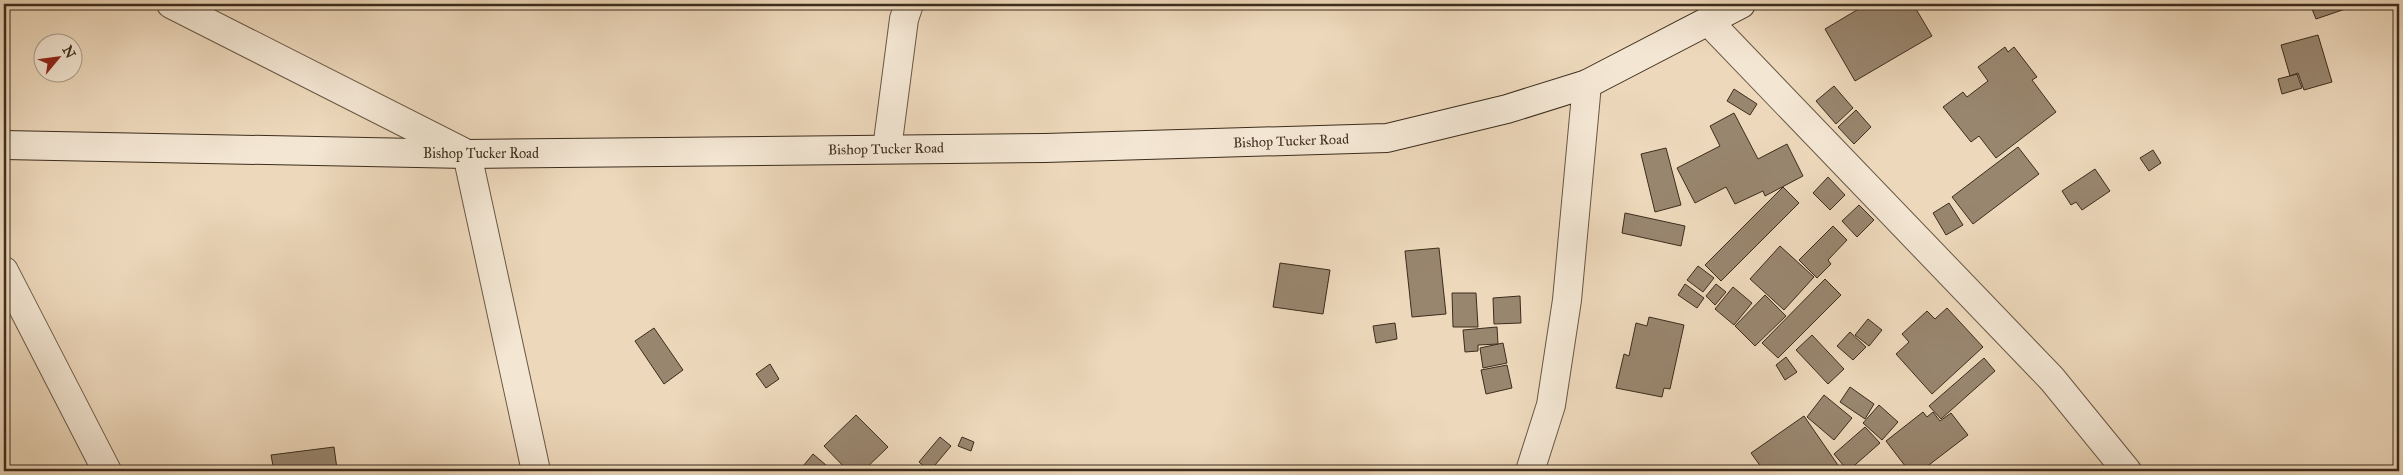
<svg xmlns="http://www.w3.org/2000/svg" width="2403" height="475" viewBox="0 0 2403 475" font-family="'IM FELL Great Primer',serif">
  <rect width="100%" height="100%" fill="#edd8bb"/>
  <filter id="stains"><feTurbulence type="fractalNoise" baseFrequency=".004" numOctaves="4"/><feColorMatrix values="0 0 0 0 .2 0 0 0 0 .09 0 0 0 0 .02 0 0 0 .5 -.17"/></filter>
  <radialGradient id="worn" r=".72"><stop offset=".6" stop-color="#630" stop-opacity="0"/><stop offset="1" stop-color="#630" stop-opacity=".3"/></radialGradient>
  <!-- building -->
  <path fill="#99866f" stroke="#3d2d1d" d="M1867,4H1913L1932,36L1855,81L1825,29Z
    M2310,4H2360L2316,19Z
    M2318,35L2332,82L2304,90L2298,73L2290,76L2281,45Z
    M2005,47L2008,52L2014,47L2037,77L2032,80L2056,112L1996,158L1979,136L1971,142L1943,107L1963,92L1967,97L1988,81L1978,67Z
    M2297,74L2302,88L2282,94L2278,79Z
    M1834,86L1853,108L1836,124L1816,101Z
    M1734,89L1757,104L1750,115L1727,101Z
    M1856,110L1871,127L1854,144L1838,127Z
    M1734,113L1758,159L1787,144L1803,176L1765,196L1763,191L1735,204L1726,187L1695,203L1677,168L1720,146L1710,126Z
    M2018,147L2039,174L1973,224L1952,197Z
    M1666,148L1681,205L1655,212L1641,154Z
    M2153,150L2161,163L2149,171L2140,158Z
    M2095,169L2110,191L2082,210L2076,202L2071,205L2062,191Z
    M1828,177L1845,195L1830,210L1813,193Z
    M1783,187L1799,203L1721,281L1705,265Z
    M1949,203L1963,225L1946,235L1933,213Z
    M1859,205L1874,220L1857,237L1842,221Z
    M1625,213L1685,226L1681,246L1622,233Z
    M1833,226L1847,240L1828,260L1831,264L1817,278L1799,260Z
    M1780,246L1814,277L1784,310L1750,279Z
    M1439,248L1446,314L1412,317L1405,251Z
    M1280,263L1330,270L1323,314L1273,307Z
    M1698,266L1714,278L1703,292L1687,280Z
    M1825,279L1841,295L1778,358L1762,343Z
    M1685,284L1704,298L1697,308L1678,295Z
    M1716,284L1726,292L1715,305L1706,296Z
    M1733,287L1752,303L1734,325L1715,309Z
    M1452,293H1476L1478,327H1453Z
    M1765,295L1786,316L1755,346L1735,326Z
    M1520,296L1521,323L1494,324L1493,298Z
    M1947,308L1983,347L1932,394L1896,354L1909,342L1902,334L1927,311L1935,319Z
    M1649,317L1684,325L1670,389L1664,388L1662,397L1616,388L1624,354L1629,356L1636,323L1647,326Z
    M1868,319L1882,330L1869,346L1855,335Z
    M1395,323L1397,339L1376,343L1373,326Z
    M1497,327L1498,344L1478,345V351L1465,352L1463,330Z
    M654,328L683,370L664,384L635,341Z
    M1850,332L1866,347L1853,360L1837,346Z
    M1812,335L1844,369L1828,384L1796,350Z
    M1503,343L1507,363L1483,368L1480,348Z
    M1786,357L1797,372L1785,380L1776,365Z
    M1984,358L1995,371L1941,419L1929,406Z
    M770,364L779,379L766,388L756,374Z
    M1507,365L1512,388L1486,394L1481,370Z
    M1850,387L1874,404L1865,419L1840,402Z
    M1824,395L1852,418L1834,440L1807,417Z
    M1879,405L1898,422L1882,440L1863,423Z
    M1923,412L1927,417L1933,412L1940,421L1951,413L1968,435L1921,471H1909L1886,441Z
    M856,415L888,447L863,471H848L824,446Z
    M1804,416L1840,468L1835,471H1764L1751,453Z
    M1865,427L1880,443L1848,471L1834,454Z
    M940,437L951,446L930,471L919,462Z
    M962,437L974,442L971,451L958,446Z
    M334,447L337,469L343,468V471H274L271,455Z
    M813,454L833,471H799Z"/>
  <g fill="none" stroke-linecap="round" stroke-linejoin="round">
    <defs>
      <path id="street" d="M171,4L467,154L536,471
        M1708,21L2052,379L2127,471
        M887,149L904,19L909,4
        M4,271L107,471
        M1530,471L1551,405L1567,300L1587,84"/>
      <path id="secondary" d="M4,145L467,154L1045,148L1387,138L1507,109L1587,84L1741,4"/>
    </defs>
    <!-- street casing -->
    <use href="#street" stroke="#695844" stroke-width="30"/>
    <!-- secondary casing -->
    <use href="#secondary" stroke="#3d2d1d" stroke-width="30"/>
    <!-- street -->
    <use href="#street" stroke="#f3e6d3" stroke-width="28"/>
    <!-- secondary -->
    <use href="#secondary" stroke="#f3e6d3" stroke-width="28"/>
  </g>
  <g text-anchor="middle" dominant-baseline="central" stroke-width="5" stroke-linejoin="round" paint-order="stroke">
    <!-- street labels -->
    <g font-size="14" fill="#3d2d1d" stroke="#f3e6d3">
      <text transform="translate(1291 141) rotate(-2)">Bishop Tucker Road</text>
      <text transform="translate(886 149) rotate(-1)">Bishop Tucker Road</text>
      <text x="481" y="153">Bishop Tucker Road</text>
    </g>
  </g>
  <!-- margin -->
  <rect width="2403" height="475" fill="none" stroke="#edd8bb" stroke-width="20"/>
  <rect x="5" y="5" width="2393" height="465" fill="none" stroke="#3d2d1d" stroke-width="2.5"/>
  <rect x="10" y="10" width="2383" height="455" fill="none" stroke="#3d2d1d"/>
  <!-- north arrow -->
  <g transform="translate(58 58) rotate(61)"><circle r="24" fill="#f3e6d3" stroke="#aa9c8a"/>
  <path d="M0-4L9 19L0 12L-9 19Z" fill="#8f2418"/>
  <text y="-8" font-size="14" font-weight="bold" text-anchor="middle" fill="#3d2d1d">N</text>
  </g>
  <rect width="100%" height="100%" filter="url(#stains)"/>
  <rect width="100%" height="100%" fill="url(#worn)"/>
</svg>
